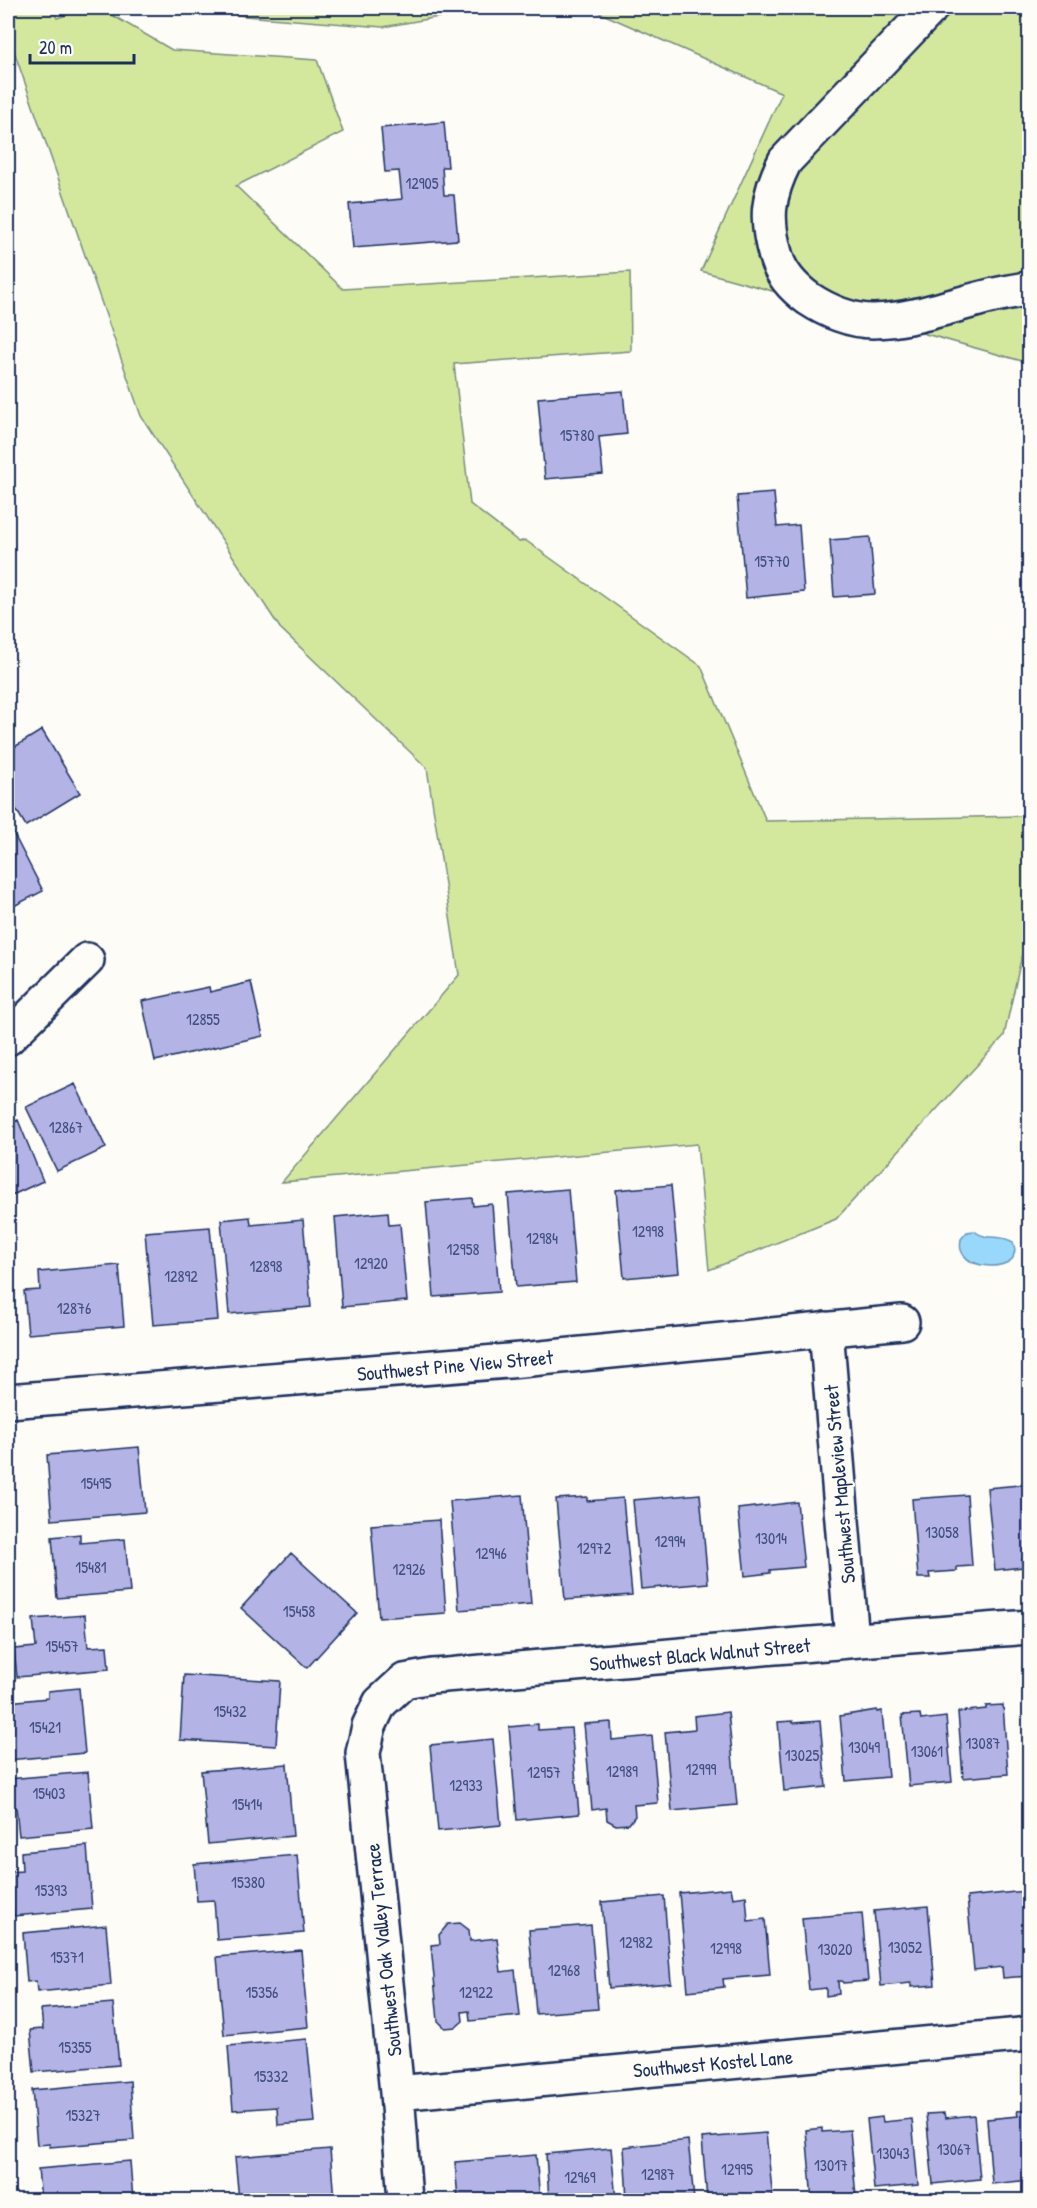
<svg xmlns="http://www.w3.org/2000/svg" width="1037" height="2208" viewBox="0 0 1037 2208" font-family="'Patrick Hand',sans-serif">
  <rect width="100%" height="100%" fill="#fdfcf7"/>
  <filter id="ink" filterUnits="userSpaceOnUse"><feTurbulence type="fractalNoise" baseFrequency=".0167" numOctaves="2"/><feDisplacementMap in="SourceGraphic" scale="12" xChannelSelector="R" yChannelSelector="G"/><feConvolveMatrix kernelMatrix="1 2 1 2 8 2 1 2 1" color-interpolation-filters="sRGB"/></filter>
  <g filter="url(#ink)">
    <!-- green -->
    <path fill="#d4e89d" stroke="#788c7e" stroke-width="1.5" d="M8,8H52L57,18L88,8H100L172,50L317,60L343,132L236,186L343,289L630,272L631,351L454,364L470,504L519,542L525,540L701,666L766,821L1029,816V923L1004,1036L836,1219L709,1270L697,1144L282,1182L459,975L427,768L280,628L141,416L8,34Z
      M200,8H489L383,27L245,16Z
      M589,8H1029V363L701,271L782,93Z"/>
    <!-- water -->
    <path fill="#98d8fa" stroke="#6694bc" stroke-width="1.5" d="M974,1231C989,1242 998,1233 1013,1242L1015,1250L1013,1258C1003,1270 972,1268 963,1254C960,1250 960,1244 961,1239L967,1232Z"/>
    <!-- building -->
    <path fill="#b3b3e5" stroke="#1b2f5e" stroke-width="1.5" d="M444,122L448,167H442L444,195H454L458,240L353,248L349,204L402,199L399,171L385,172L381,128Z
      M623,391L627,434L599,437L603,474L545,479L538,398Z
      M774,493L777,527L799,525L804,592L746,598L737,496Z
      M870,537L875,594L834,597L830,540Z
      M42,730L80,793L26,826L8,796V751Z
      M8,823L43,891L8,909Z
      M251,982L263,1036L155,1061L142,1001L209,987L210,992Z
      M75,1084L106,1148L57,1171L26,1107Z
      M18,1120L43,1181L8,1197V1124Z
      M671,1185L679,1273L624,1278L616,1190Z
      M568,1189L576,1282L516,1287L508,1194Z
      M472,1198L473,1206L492,1204L499,1292L434,1297L426,1202Z
      M388,1212L389,1225L400,1224L407,1301L342,1307L335,1217Z
      M250,1217L251,1225L303,1220L311,1307L229,1314L221,1220Z
      M210,1227L218,1320L153,1325L145,1232Z
      M119,1265L124,1326L28,1334L24,1291L40,1290L39,1272Z
      M139,1447L145,1512L52,1520L47,1455Z
      M1030,1484V1559L1022,1560L1023,1567L995,1570L987,1488Z
      M700,1494L708,1583L641,1589L633,1500Z
      M522,1495L531,1604L459,1610L450,1501Z
      M967,1495L972,1566L957,1567V1571L929,1573L930,1578H918L912,1499Z
      M587,1497V1501L623,1498L632,1595L565,1600L556,1499Z
      M797,1502L804,1567L770,1570V1573L745,1576L738,1509Z
      M439,1520L446,1613L379,1618L371,1525Z
      M80,1534V1543L125,1539L130,1592L57,1598L52,1537Z
      M291,1553L357,1613L307,1668L241,1608Z
      M85,1615L88,1647L107,1646L109,1669L17,1677L14,1649L36,1647L33,1619Z
      M184,1675L280,1681L276,1746L180,1740Z
      M79,1688L85,1753L8,1760V1702L48,1698V1691Z
      M1003,1705L1008,1774L963,1778L958,1712L986,1709V1706Z
      M877,1710V1712L882,1711L888,1777L846,1781L840,1716Z
      M728,1712L737,1805L672,1811L665,1732L695,1729L694,1716Z
      M920,1714L921,1720L946,1717L952,1782L909,1786L902,1715Z
      M793,1721V1723L820,1721L826,1787L784,1791L778,1722Z
      M611,1722L612,1740L652,1736L658,1803L634,1805L635,1816L629,1824L616,1825L607,1820L606,1808L592,1810L584,1724Z
      M538,1724V1730L571,1728L579,1814L517,1820L509,1727Z
      M493,1739L501,1825L438,1831L430,1745Z
      M287,1764L293,1836L208,1844L201,1771Z
      M88,1772L93,1829L19,1836L16,1807L8,1808V1779Z
      M87,1846L92,1909L14,1916L10,1872L22,1871L21,1852Z
      M297,1855L304,1933L217,1940L214,1900L197,1901L194,1864Z
      M731,1888L733,1898L746,1896L748,1921L765,1919L770,1975L723,1979L724,1987L688,1991L679,1893Z
      M1025,1891L1030,1932V1976L1003,1978L1002,1967L974,1970L967,1897Z
      M664,1896L671,1983L609,1988L602,1902Z
      M928,1906L935,1985L911,1987V1983L881,1986L874,1911Z
      M862,1913L868,1981L843,1983L842,1981H838L839,1994L826,1996V1988L809,1990L802,1918Z
      M460,1923L469,1930L470,1941L497,1938L501,1972L515,1970L520,2016L470,2021L469,2011L462,2012L463,2021L456,2027L445,2028L438,2021L431,1945L440,1944L439,1935L448,1924Z
      M106,1925L111,1985L37,1992L36,1981L27,1982L23,1933Z
      M591,1925L598,2009L536,2014L529,1930Z
      M301,1950L308,2027L224,2035L217,1957Z
      M113,2003L119,2065L34,2072L30,2030L43,2029L41,2009Z
      M307,2039L315,2122L278,2125L277,2107L233,2110L228,2046Z
      M130,2081L134,2140L50,2147V2144L37,2145L32,2090Z
      M1030,2110V2180L992,2184L987,2119L1018,2116L1017,2111Z
      M944,2113L945,2118L974,2115L980,2179L933,2184L926,2114Z
      M882,2117L883,2122L912,2119L918,2185L874,2189L867,2119Z
      M822,2128V2132L850,2130L856,2197L812,2200L806,2130Z
      M766,2133L773,2200H707L702,2138Z
      M688,2140L694,2200H627L624,2147Z
      M611,2148L616,2200H549L546,2154Z
      M330,2149L334,2200H239L235,2157Z
      M536,2155L540,2200H458L455,2162Z
      M130,2161L133,2200H41L38,2169Z"/>
    <g fill="none" stroke-linecap="round" stroke-linejoin="round">
      <defs>
        <path id="street" d="M931,8L785,161C767,196 765,220 776,257C781,274 795,289 809,299C827,311 851,321 873,321C926,320 977,294 1030,289
          M8,1038L87,960
          M826,1329L852,1640
          M8,1401L521,1360L902,1322
          M397,2093L1030,2034
          M405,2200L397,2093L363,1753L369,1726L380,1703L404,1681L432,1676C631,1660 830,1641 1030,1627"/>
      </defs>
      <!-- street casing -->
      <use href="#street" stroke="#1b2f5e" stroke-width="38"/>
      <!-- street -->
      <use href="#street" stroke="#fdfcf7" stroke-width="33"/>
    </g>
  </g>
  <g text-anchor="middle" dominant-baseline="central" stroke-width="4.5" stroke-linejoin="round" paint-order="stroke">
    <!-- number labels -->
    <g font-size="16" fill="#415080">
      <text x="422" y="183">12905</text>
      <text x="577" y="435">15780</text>
      <text x="772" y="561">15770</text>
      <text x="203" y="1019">12855</text>
      <text x="66" y="1127">12867</text>
      <text x="648" y="1231">12998</text>
      <text x="542" y="1238">12984</text>
      <text x="463" y="1249">12958</text>
      <text x="371" y="1263">12920</text>
      <text x="266" y="1266">12898</text>
      <text x="181" y="1276">12892</text>
      <text x="74" y="1308">12876</text>
      <text x="96" y="1483">15495</text>
      <text x="942" y="1532">13058</text>
      <text x="771" y="1538">13014</text>
      <text x="670" y="1541">12994</text>
      <text x="594" y="1548">12972</text>
      <text x="491" y="1553">12946</text>
      <text x="91" y="1567">15481</text>
      <text x="409" y="1569">12926</text>
      <text x="299" y="1611">15458</text>
      <text x="62" y="1646">15457</text>
      <text x="230" y="1711">15432</text>
      <text x="45" y="1727">15421</text>
      <text x="983" y="1743">13087</text>
      <text x="864" y="1747">13049</text>
      <text x="927" y="1751">13061</text>
      <text x="802" y="1755">13025</text>
      <text x="701" y="1769">12999</text>
      <text x="622" y="1771">12989</text>
      <text x="544" y="1772">12957</text>
      <text x="466" y="1785">12933</text>
      <text x="49" y="1793">15403</text>
      <text x="247" y="1804">15414</text>
      <text x="248" y="1882">15380</text>
      <text x="51" y="1890">15393</text>
      <text x="636" y="1942">12982</text>
      <text x="905" y="1947">13052</text>
      <text x="726" y="1948">12998</text>
      <text x="835" y="1949">13020</text>
      <text x="67" y="1957">15371</text>
      <text x="564" y="1970">12968</text>
      <text x="262" y="1992">15356</text>
      <text x="476" y="1992">12922</text>
      <text x="75" y="2047">15355</text>
      <text x="271" y="2076">15332</text>
      <text x="83" y="2115">15327</text>
      <text x="954" y="2149">13067</text>
      <text x="893" y="2153">13043</text>
      <text x="831" y="2165">13017</text>
      <text x="737" y="2169">12995</text>
      <text x="658" y="2174">12987</text>
      <text x="580" y="2177">12969</text>
    </g>
    <!-- street labels -->
    <g font-size="20" fill="#1b2f5e" stroke="#fdfcf7">
      <text transform="translate(455 1365) rotate(-5)">Southwest Pine View Street</text>
      <text transform="translate(839 1484) rotate(-95)">Southwest Mapleview Street</text>
      <text transform="translate(700 1654) rotate(-5)">Southwest Black Walnut Street</text>
      <text transform="translate(383 1950) rotate(-96)">Southwest Oak Valley Terrace</text>
      <text transform="translate(713 2063) rotate(-5)">Southwest Kostel Lane</text>
    </g>
  </g>
  <!-- margin -->
  <rect width="1037" height="2208" fill="none" stroke="#fdfcf7" stroke-width="30"/>
  <rect x="15" y="15" width="1007" height="2178" fill="none" stroke="#1b2f5e" stroke-width="2" filter="url(#ink)"/>
  <!-- scale -->
  <path d="M30 54v9h104v-9" fill="none" stroke="#1b2f5e" stroke-width="3"/>
  <text x="39" y="54" font-size="18" fill="#1b2f5e" stroke="#fdfcf7" stroke-width="4.5" paint-order="stroke">20 m</text>
</svg>
